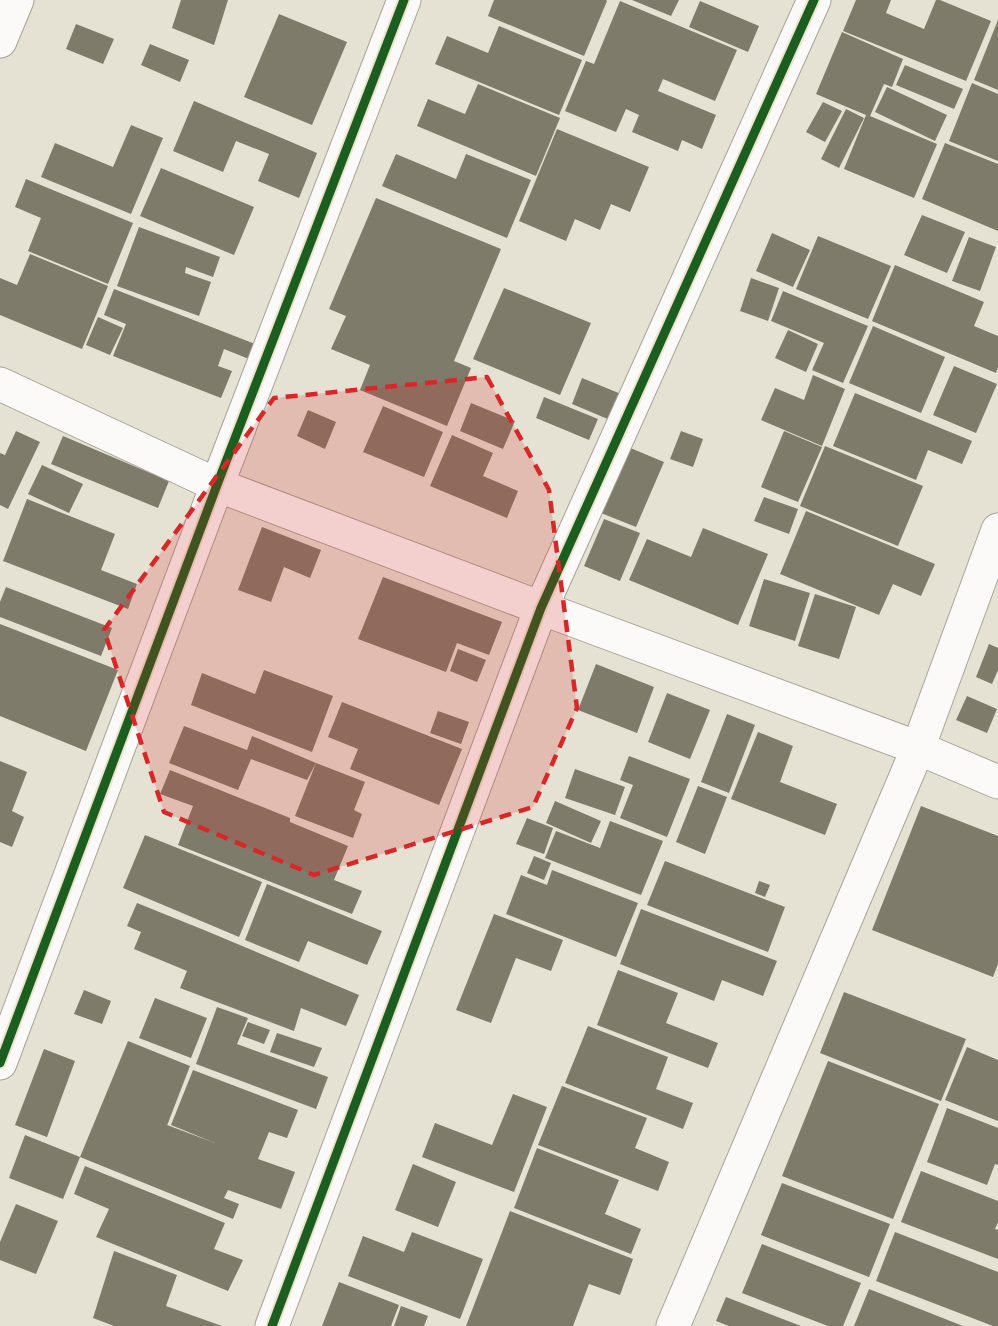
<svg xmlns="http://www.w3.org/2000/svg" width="998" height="1326" viewBox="0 0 998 1326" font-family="Arial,sans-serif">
  <rect width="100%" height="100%" fill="#e5e1d3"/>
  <!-- building -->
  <path fill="#7f7b6b" d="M181,0H228L214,45L172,28Z
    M494,0H606L607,1L584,56L488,16Z
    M632,0H679L671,16Z
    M856,0H891L886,13L924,29L936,0H940L991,21L966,81L843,31Z
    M620,1L737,50L715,101L663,79L658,91L716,115L702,149L682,140L678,151L632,132L639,115L626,109L616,132L565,111L586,61L594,64Z
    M700,1L759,26L748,52L689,27Z
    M279,14L347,42L312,125L244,97Z
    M998,20V90L974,80Z
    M76,24L114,39L103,64L66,49Z
    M499,26L582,60L559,115L435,64L447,36L488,53Z
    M842,32L903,59L892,87L884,84L870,116L937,144L914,198L844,169L866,115L816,94Z
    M150,44L189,60L180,82L141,65Z
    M905,65L963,89L954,109L896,85Z
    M972,83L998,94V161L949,141Z
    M478,84L560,118L536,176L417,126L428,99L465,114Z
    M887,87L947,115L935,141L875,112Z
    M194,101L317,153L299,198L258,181L269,154L236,141L223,172L173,151Z
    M823,102L842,111L825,142L806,132Z
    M846,109L864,118L839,168L821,159Z
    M131,125L163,138L131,214L41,177L55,143L113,167Z
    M557,129L649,167L630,212L611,204L600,230L575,219L566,241L519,221Z
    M945,143L998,164V231L922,199Z
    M396,154L456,179L466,154L531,180L507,238L382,186Z
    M161,168L254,207L234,255L140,216Z
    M26,179L133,223L108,284L28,251L41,218L15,207Z
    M376,198L501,249L454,361L471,368L447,426L360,390L370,365L331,349L346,316L329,309Z
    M922,215L965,232L947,273L904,255Z
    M139,227L220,257L213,277L186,267L185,273L211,282L199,316L117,286Z
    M772,233L810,250L793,287L756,271Z
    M818,236L891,266L868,319L796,289Z
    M969,237L996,247L980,291L952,281Z
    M30,254L108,286L82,349L0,315V278L17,285Z
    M895,265L984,302L974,326L998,336V367L996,373L872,321Z
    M751,278L779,288L768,321L740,311Z
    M504,288L591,323L560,395L473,359Z
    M114,289L255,344L249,359L224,349L218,366L232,371L221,398L113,356L126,324L104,315Z
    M783,291L868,326L843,383L812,370L824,343L771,321Z
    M98,317L123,328L110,355L86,345Z
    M873,326L945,357L921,413L849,383Z
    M788,330L818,344L806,372L775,358Z
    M954,366L997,384L976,433L933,415Z
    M813,375L845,389L822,446L761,420L775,388L804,400Z
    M582,378L621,394L610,420L572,404Z
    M855,393L972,441L962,464L928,450L916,480L833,446Z
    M544,397L598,419L589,440L536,418Z
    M471,403L515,421L503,449L460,431Z
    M383,406L443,432L424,477L363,452Z
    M308,410L336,422L325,449L297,436Z
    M16,431L40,442L8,509L0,505V453L5,455Z
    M681,431L703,439L693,467L670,459Z
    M784,431L822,447L798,502L761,487Z
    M452,435L493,453L483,476L518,491L507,518L430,486Z
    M63,436L169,481L158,508L51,464Z
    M825,446L923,486L898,546L800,506Z
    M628,447L664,462L636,527L601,513Z
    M42,465L83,484L69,513L28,494Z
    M764,497L798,509L789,534L754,521Z
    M27,499L115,534L101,570L137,584L128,609L3,561Z
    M806,511L935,564L921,596L893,584L879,615L780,574Z
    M604,519L640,533L620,581L584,566Z
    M262,527L321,550L310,578L284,567L271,602L238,590Z
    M703,528L768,554L738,625L629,580L647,539L691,557Z
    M383,577L502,622L489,655L457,643L446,672L358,639Z
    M764,579L810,593L795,641L749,626Z
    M6,587L112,628L101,656L0,617V602Z
    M815,594L856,607L839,659L798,646Z
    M0,624L118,670L86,751L0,716Z
    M989,644L998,648V670L992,684L976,677Z
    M458,649L486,660L477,682L450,671Z
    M596,664L654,687L637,733L578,710Z
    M264,670L333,696L312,752L191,705L202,673L255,694Z
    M667,693L710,710L690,759L648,742Z
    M967,696L997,709L987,733L956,720Z
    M342,702L462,749L439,805L350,769L358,749L328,737Z
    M438,711L469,722L461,744L430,733Z
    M727,714L755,725L729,793L701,782Z
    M184,726L247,750L252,736L316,763L307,780L251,759L238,790L169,763Z
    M758,732L793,746L780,782L837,804L825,835L731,799Z
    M629,756L690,779L667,837L620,818L633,785L620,780Z
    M0,761L27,772L12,811L24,817L12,847L0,842Z
    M316,763L365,782L354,810L362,814L353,838L295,816Z
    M575,769L625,787L615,815L565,798Z
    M170,770L290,818V822L348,846L334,880L362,891L352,914L178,845L193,806L160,794Z
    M698,786L727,797L705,854L676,842Z
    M555,801L601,821L591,843L546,823Z
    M921,806L998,836V964L993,977L872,930Z
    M527,818L553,828L544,854L516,844Z
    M610,821L663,841L641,895L545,858L556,831L600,848Z
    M145,835L262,882L239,937L123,888Z
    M534,856L551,863L544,880L527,873Z
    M665,861L785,907L768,952L647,905Z
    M552,870L638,903L616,957L506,914L521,875L547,885Z
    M759,881L770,885L765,897L755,893Z
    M267,884L382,931L367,965L308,941L299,962L245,940Z
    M137,903L204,930L359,995L346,1026L301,1008L294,1031L180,988L187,971L134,949L141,932L127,926Z
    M641,909L777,961L763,996L722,980L714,1001L620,964Z
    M494,914L563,940L551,971L516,958L491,1023L456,1010Z
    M618,970L678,993L666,1023L718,1043L708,1068L597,1025Z
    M84,990L111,1001L102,1024L74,1014Z
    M844,992L966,1039L941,1101L820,1053Z
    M155,998L207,1018L191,1058L139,1038Z
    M217,1007L248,1018L237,1044L328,1077L316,1109L196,1064Z
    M248,1022L270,1030L264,1044L242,1036Z
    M588,1026L668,1057L656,1089L693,1103L683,1129L565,1083Z
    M277,1033L322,1048L314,1067L270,1052Z
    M128,1041L190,1066L163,1136L167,1125L215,1143L171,1125L193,1070L298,1110L287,1138L269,1132L258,1159L295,1172L281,1209L228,1190L224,1198L239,1204L233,1219L80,1157Z
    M967,1047L998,1060V1121L945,1100Z
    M44,1049L75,1061L47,1137L15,1125Z
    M828,1061L939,1104L893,1219L782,1176Z
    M562,1086L647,1118L635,1148L669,1162L658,1191L538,1145Z
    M513,1094L547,1107L514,1192L422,1157L435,1123L492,1145Z
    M947,1108L998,1128V1165L995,1164L987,1185L927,1162Z
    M25,1135L80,1157L63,1199L9,1178Z
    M537,1148L619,1180L605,1214L641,1229L631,1254L514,1208Z
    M413,1164L456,1182L438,1227L395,1210Z
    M85,1166L225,1223L214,1249L243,1260L228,1291L96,1237L109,1209L74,1194Z
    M921,1171L998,1201V1222L995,1229L998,1230V1259L901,1222Z
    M782,1183L890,1224L869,1277L761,1235Z
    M16,1204L58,1221L36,1274L0,1260V1242Z
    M510,1211L633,1259L620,1295L589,1284L573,1326H466Z
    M412,1232L483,1259L460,1319L348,1276L363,1236L404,1252Z
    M895,1232L998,1272V1326H993L876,1281Z
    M762,1244L861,1283L843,1326H828L742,1293Z
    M114,1251L177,1275L166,1306L222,1326H114L93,1318Z
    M339,1282L399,1305L391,1326H322Z
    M869,1289L963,1326H854Z
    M726,1297L801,1326H729L716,1321Z
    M401,1306L428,1316L424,1326H394Z"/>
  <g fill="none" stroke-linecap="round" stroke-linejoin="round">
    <defs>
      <path id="street" d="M0,41L17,0
        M0,384L217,485L541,608L918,748L998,782
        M0,1063L217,485L404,0
        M272,1326L541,608L814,0
        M673,1326L918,748L998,530"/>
    </defs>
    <!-- street casing -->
    <use href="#street" stroke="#a6a398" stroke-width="35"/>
    <!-- street -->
    <use href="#street" stroke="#fbfaf8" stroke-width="33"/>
    <defs>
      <path id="cycleway" d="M0,1063L217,485L404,0
        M272,1326L541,608L814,0"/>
    </defs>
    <!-- cycleway casing -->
    <use href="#cycleway" stroke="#ede5cb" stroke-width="13"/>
    <!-- cycleway -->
    <use href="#cycleway" stroke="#1b5e20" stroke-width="9"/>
  </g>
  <!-- marked area -->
  <path fill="#d62828" fill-opacity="0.2" stroke="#d62828" stroke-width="4.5" stroke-dasharray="12 8" stroke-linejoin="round" d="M487,377L549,490L577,708L533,807L314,875L164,812L104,630L274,398Z"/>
</svg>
